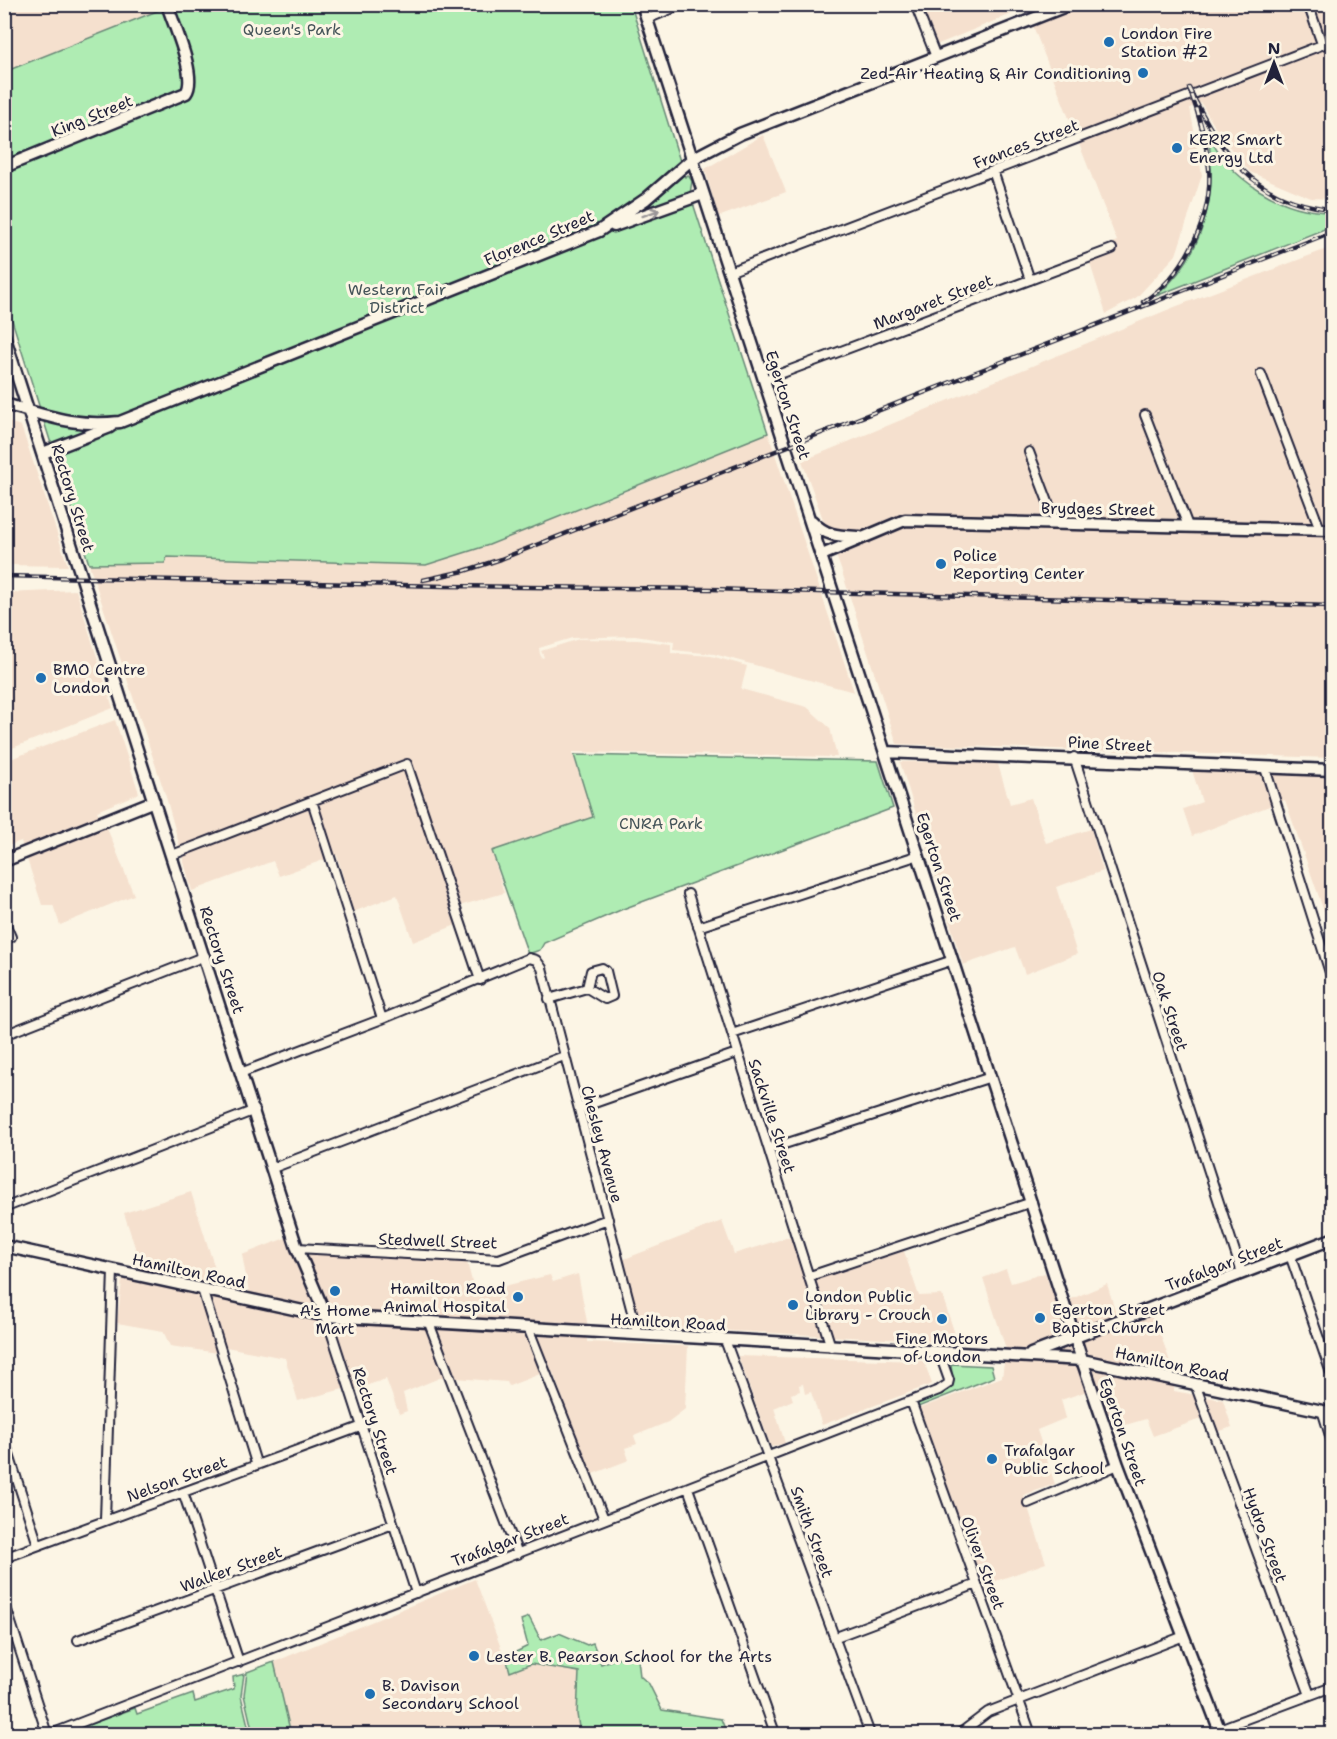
<svg xmlns="http://www.w3.org/2000/svg" width="1337" height="1739" viewBox="0 0 1337 1739" font-family="'Shantell Sans',sans-serif">
  <rect width="100%" height="100%" fill="#fcf5e5"/>
  <filter id="ink" filterUnits="userSpaceOnUse"><feTurbulence type="fractalNoise" baseFrequency=".0167" numOctaves="2"/><feDisplacementMap in="SourceGraphic" scale="12" xChannelSelector="R" yChannelSelector="G"/><feConvolveMatrix kernelMatrix="1 2 1 2 8 2 1 2 1" color-interpolation-filters="sRGB"/></filter>
  <g filter="url(#ink)">
    <!-- built -->
    <path fill="#f5e0ce" d="M5,5H161L163,10L5,72Z
      M921,5H1332V199L1311,198L1250,172L1221,137L1201,103L1190,108L1202,175L1176,255L1137,297L1106,314L1087,254L1117,241L1026,8L936,45Z
      M763,135L786,192L718,217L705,169Z
      M1332,247V758L897,744L842,572L802,461L1172,308Z
      M5,421L21,426L68,566L5,565Z
      M768,433L854,692L714,654L673,650L674,642L635,636L572,638L539,648L540,654L542,658L544,657L541,651L579,639L638,640L671,644V653L711,656L747,666L741,689L807,707L830,728L837,757L572,752L594,817L492,851L504,893L449,909L456,925L413,942L397,895L353,912L337,855L279,876L273,861L192,891L166,797L89,564L166,557L222,558L609,498Z
      M76,590L113,708L5,751V593Z
      M115,720L139,793L97,811L107,828L134,895L60,925L53,905H42L21,841L5,847V761Z
      M997,761L1010,804L1031,798L1046,843L1091,829L1103,871L1056,887L1077,954L1025,974L1015,947L963,965L900,762Z
      M1191,767L1332,776V934L1285,800L1192,836L1183,809L1202,802Z
      M191,1192L220,1285L249,1292L242,1255L288,1237L294,1258L311,1252L467,1262L475,1293L550,1275L553,1282L578,1274L587,1322V1342L688,1346L685,1409L668,1422L634,1436L637,1444L625,1448L629,1460L590,1475L553,1372L540,1374L509,1386L507,1382L442,1377L403,1393L407,1411L399,1414L386,1379L353,1390L343,1389L298,1401L285,1358L226,1347L218,1353L170,1346L163,1331L117,1323L122,1281L142,1269L124,1213Z
      M722,1221L734,1254L792,1236L806,1283L904,1251L919,1296L942,1295L958,1343L641,1326L622,1260Z
      M1006,1269L1011,1283L1045,1273L1057,1305L1107,1284L1120,1326L1154,1316L1174,1373V1391L1223,1400L1232,1427L1217,1432L1209,1416L1153,1436L1146,1419L1115,1428L1096,1388L1061,1400L1066,1418L1037,1430L1055,1484L1024,1495L1046,1563L982,1586L918,1409L1002,1377L1006,1349L983,1278Z
      M738,1356L924,1361L932,1384L822,1425L811,1392L805,1394L803,1384L799,1385L800,1391L791,1394L793,1400L774,1408L785,1443L771,1447Z
      M475,1579L510,1672L531,1664L579,1672L577,1714L580,1734H473L470,1726L454,1731L455,1734H291L274,1662Z"/>
    <!-- green -->
    <path fill="#afecb3" stroke="#688777" stroke-width="1.5" d="M172,5H631L685,177L688,175L692,181L690,194L768,433L489,545L426,565L167,557L165,563L89,564L5,298L4,72Z
      M1208,134C1229,180 1282,212 1332,212V226L1156,296C1204,256 1218,194 1208,134Z
      M574,755L878,761L893,808L623,909L544,943L540,950L528,954L492,851L593,817Z
      M951,1364L991,1366L994,1377L918,1407V1403L951,1388L953,1384Z
      M529,1617L541,1640L559,1633L587,1645L593,1643L601,1664L637,1651L640,1676L649,1684L662,1710L721,1719L727,1734H580L577,1714L579,1672L531,1664L510,1672L506,1657L528,1646L521,1620Z
      M274,1662L291,1734H253L244,1695L247,1672Z
      M244,1674L241,1696L250,1734H63L135,1708L137,1714L193,1694L195,1702L234,1689L233,1677Z"/>
    <g fill="none" stroke-linecap="round" stroke-linejoin="round">
      <defs>
        <path id="street" d="M915,4L936,57
          M1308,4L1322,44
          M647,19L683,4
          M993,171L1030,280
          M729,272L1332,41
          M1261,374L1320,529
          M764,380L1112,249
          M1145,415L1188,526
          M1029,452L1056,523
          M1074,757L1242,1273
          M1265,768L1332,979
          M312,801L382,1019
          M172,855L407,764L480,980
          M688,894L831,1347
          M4,921L11,937
          M698,927L919,855
          M549,999L587,988L605,999L612,996L606,971L602,968L591,971L587,988
          M732,1034L953,960
          M4,1035L205,956
          M243,1072L382,1019L529,958L536,960L542,968L638,1335
          M580,1108L737,1053
          M769,1149L991,1077
          M273,1168L564,1056
          M4,1208L255,1110
          M297,1248L499,1259L608,1219
          M1290,1255L1332,1376
          M810,1276L1032,1202
          M202,1289L256,1463
          M326,1316L416,1593
          M429,1323L518,1554
          M529,1330L604,1519
          M725,1340L870,1734
          M1195,1384L1310,1695
          M911,1401L1031,1734
          M1322,1410L1332,1442
          M4,1439L38,1545
          M688,1488L775,1733
          M183,1492L239,1662
          M1028,1503L1118,1465
          M105,1520L113,1270
          M4,1558L360,1427
          M4,1601L47,1734
          M836,1637L977,1584
          M78,1640L393,1524
          M1219,1729L1332,1687
          M51,1734L939,1390L948,1384L949,1380L939,1352
          M959,1734L988,1712L1184,1636"/>
        <path id="secondary" d="M642,4L1082,1360L1118,1465L1221,1734
          M4,167L186,93C198,77 173,24 167,4
          M614,226L703,194
          M4,335L297,1248L326,1316
          M4,404C50,416 72,427 120,422L599,231L646,199L692,159L740,134L1071,4
          M43,453L110,427
          M812,521C826,537 840,536 860,537
          M822,555L905,520L1332,530
          M885,752L1332,770
          M4,861L154,801
          M4,1246L326,1316L1082,1360L1332,1413
          M1031,1354L1332,1239"/>
      </defs>
      <!-- street casing -->
      <use href="#street" stroke="#22223b" stroke-width="12"/>
      <!-- secondary casing -->
      <use href="#secondary" stroke="#22223b" stroke-width="15"/>
      <!-- street -->
      <use href="#street" stroke="#fcf5e5" stroke-width="8"/>
      <!-- secondary -->
      <use href="#secondary" stroke="#fcf5e5" stroke-width="10"/>
      <defs>
        <path id="rail" d="M1143,302C1185,275 1213,217 1209,168C1206,139 1199,114 1189,88C1221,153 1253,202 1332,209
          M4,576L444,586L711,589L1332,606
          M423,580L464,571L501,559L1332,232"/>
      </defs>
      <!-- rail casing -->
      <use href="#rail" stroke="#22223b" stroke-width="4.5"/>
      <!-- rail -->
      <use href="#rail" stroke="#fcf5e5" stroke-width="2" stroke-dasharray="7" stroke-linecap="butt"/>
    </g>
    <!-- one-way arrows -->
    <defs><path id="oneway-shaft" d="M-6 0H5M1.5-3L5.5 0L1.5 3" fill="none" stroke-width="1.6" stroke-linecap="round" stroke-linejoin="round" transform="scale(1.5)"/></defs>
    <use stroke="#9a9698" href="#oneway-shaft" transform="translate(651 213) rotate(-20)"/>
  </g>
  <!-- markers -->
  <g fill="#1f6fb2" stroke="#fcf5e5" stroke-width="2">
    <circle cx="1109" cy="42" r="6"/>
    <circle cx="1143" cy="73" r="6"/>
    <circle cx="1177" cy="148" r="6"/>
    <circle cx="941" cy="564" r="6"/>
    <circle cx="41" cy="678" r="6"/>
    <circle cx="335" cy="1291" r="6"/>
    <circle cx="518" cy="1297" r="6"/>
    <circle cx="793" cy="1305" r="6"/>
    <circle cx="1040" cy="1318" r="6"/>
    <circle cx="942" cy="1319" r="6"/>
    <circle cx="992" cy="1459" r="6"/>
    <circle cx="474" cy="1656" r="6"/>
    <circle cx="370" cy="1694" r="6"/>
  </g>
  <g text-anchor="middle" dominant-baseline="central" stroke-width="6" stroke-linejoin="round" paint-order="stroke">
    <!-- park labels -->
    <g font-size="16" fill="#455459" stroke="#fcf5e5">
      <text x="292" y="29">Queen's Park</text>
      <text x="397" y="289">Western Fair<tspan x="397" dy="18">District</tspan></text>
      <text x="661" y="823">CNRA Park</text>
    </g>
    <!-- poi labels -->
    <g font-size="16" fill="#22223b" stroke="#fcf5e5" text-anchor="start">
      <text x="1121" y="33">London Fire<tspan x="1121" dy="18">Station #2</tspan></text>
      <text x="1131" y="73" text-anchor="end">Zed-Air Heating &amp; Air Conditioning</text>
      <text x="1189" y="139">KERR Smart<tspan x="1189" dy="18">Energy Ltd</tspan></text>
      <text x="953" y="555">Police<tspan x="953" dy="18">Reporting Center</tspan></text>
      <text x="53" y="669">BMO Centre<tspan x="53" dy="18">London</tspan></text>
      <text x="506" y="1288" text-anchor="end">Hamilton Road<tspan x="506" dy="18">Animal Hospital</tspan></text>
      <text x="805" y="1296">London Public<tspan x="805" dy="18">Library - Crouch</tspan></text>
      <text x="1052" y="1309">Egerton Street<tspan x="1052" dy="18">Baptist Church</tspan></text>
      <text x="335" y="1310" text-anchor="middle">A's Home<tspan x="335" dy="18">Mart</tspan></text>
      <text x="942" y="1338" text-anchor="middle">Fine Motors<tspan x="942" dy="18">of London</tspan></text>
      <text x="1004" y="1450">Trafalgar<tspan x="1004" dy="18">Public School</tspan></text>
      <text x="486" y="1656">Lester B. Pearson School for the Arts</text>
      <text x="382" y="1685">B. Davison<tspan x="382" dy="18">Secondary School</tspan></text>
    </g>
    <!-- street labels -->
    <g font-size="16" fill="#22223b" stroke="#fcf5e5">
      <text transform="translate(92 116) rotate(-22)">King Street</text>
      <text transform="translate(1026 144) rotate(-21)">Frances Street</text>
      <text transform="translate(539 238) rotate(-23)">Florence Street</text>
      <text transform="translate(933 302) rotate(-21)">Margaret Street</text>
      <text transform="translate(788 405) rotate(72)">Egerton Street</text>
      <text transform="translate(73 498) rotate(73)">Rectory Street</text>
      <text transform="translate(1098 509) rotate(1)">Brydges Street</text>
      <text transform="translate(1110 744) rotate(3)">Pine Street</text>
      <text transform="translate(939 867) rotate(72)">Egerton Street</text>
      <text transform="translate(222 960) rotate(72)">Rectory Street</text>
      <text transform="translate(1170 1011) rotate(72)">Oak Street</text>
      <text transform="translate(772 1116) rotate(72)">Sackville Street</text>
      <text transform="translate(602 1144) rotate(75)">Chesley Avenue</text>
      <text transform="translate(438 1241) rotate(2)">Stedwell Street</text>
      <text transform="translate(1224 1264) rotate(-21)">Trafalgar Street</text>
      <text transform="translate(189 1271) rotate(12)">Hamilton Road</text>
      <text transform="translate(668 1322) rotate(3)">Hamilton Road</text>
      <text transform="translate(1172 1364) rotate(12)">Hamilton Road</text>
      <text transform="translate(375 1421) rotate(72)">Rectory Street</text>
      <text transform="translate(1123 1432) rotate(71)">Egerton Street</text>
      <text transform="translate(177 1479) rotate(-20)">Nelson Street</text>
      <text transform="translate(812 1532) rotate(70)">Smith Street</text>
      <text transform="translate(1265 1535) rotate(70)">Hydro Street</text>
      <text transform="translate(510 1540) rotate(-21)">Trafalgar Street</text>
      <text transform="translate(983 1563) rotate(70)">Oliver Street</text>
      <text transform="translate(231 1569) rotate(-20)">Walker Street</text>
    </g>
  </g>
  <!-- margin -->
  <rect width="1337" height="1739" fill="none" stroke="#fcf5e5" stroke-width="24"/>
  <rect x="12" y="12" width="1313" height="1715" fill="none" stroke="#22223b" stroke-width="2" filter="url(#ink)"/>
  <!-- north arrow -->
  <g transform="translate(1274 63)" stroke="#fcf5e5" stroke-width="4.5" paint-order="stroke">
  <path d="M0-4.5L10 22L0 15L-10 22Z" fill="#22223b"/>
  <text y="-9" font-size="16" font-weight="bold" text-anchor="middle" fill="#22223b">N</text>
  </g>
</svg>
